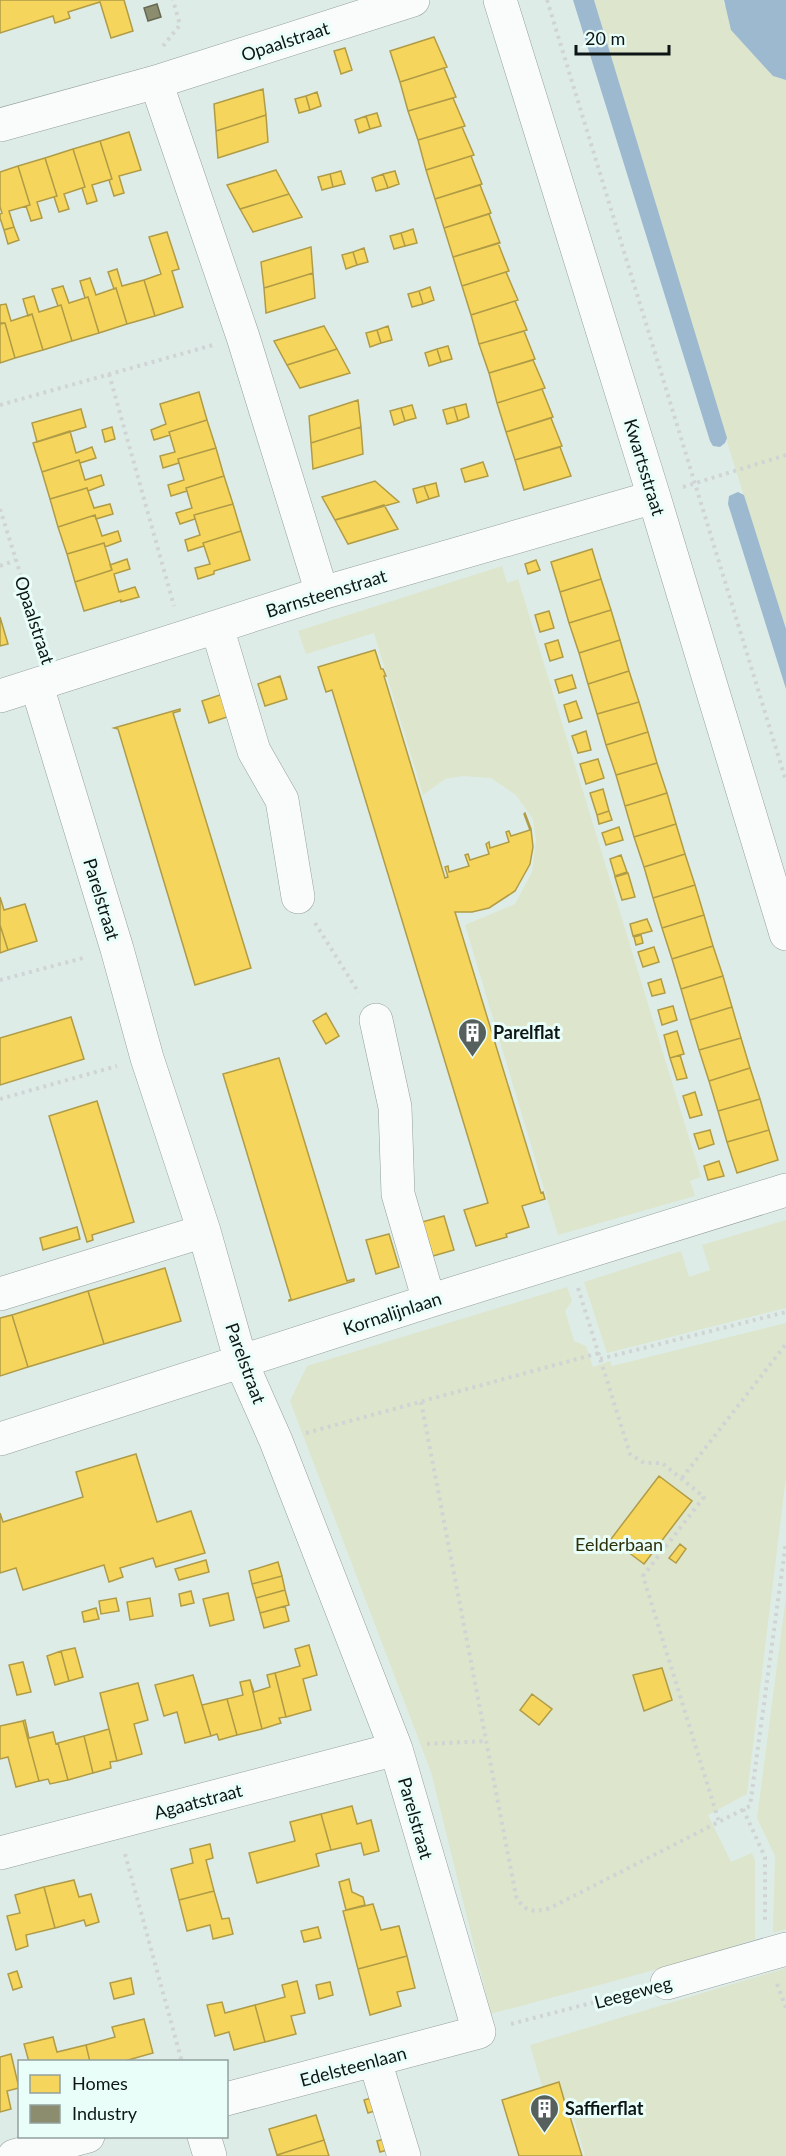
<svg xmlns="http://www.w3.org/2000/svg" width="786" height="2156" viewBox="0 0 786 2156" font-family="Lato,sans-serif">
  <rect width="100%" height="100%" fill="#deece8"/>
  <!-- green -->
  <path fill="#dde5cc" d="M594,0H724L723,3L773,76L786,80V629L732,458Z
    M502,566L507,583L518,579L701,1177L690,1181L695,1196L558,1235L465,925L515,904L532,872L536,841L533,819L516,795L491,778L463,776L445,779L423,795L374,633L306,654L298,631Z
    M786,1220V1308L607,1353L584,1282L681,1251L689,1277L710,1270L702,1245Z
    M567,1287L572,1301L565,1311L574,1341L586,1346L593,1367L610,1361L612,1366L786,1323V1477L747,1794L708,1815L731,1862L752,1853L755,1861V1939C669,1968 579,1990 491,2014L431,1772L290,1401L307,1366Z
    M786,1597V1929L773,1933L775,1856L757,1818Z
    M786,1968V2156H585L570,2105L549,2110L530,2045Z"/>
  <!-- water -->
  <path fill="#9cb9cf" d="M573,0H594L727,438L725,443L720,447L713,446L710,441Z
    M724,0H786V80L773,76L731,30Z
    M738,492L744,495L786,629V689L728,504L729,496Z"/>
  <!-- homes -->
  <path fill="#f6d55c" stroke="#b09c46" stroke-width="1.5" d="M0,0H124L133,31L111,38L100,2L68,12L70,18L55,23L53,16L0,33Z
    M434,37L447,67L400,82L390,51Z
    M345,48L352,70L341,74L334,51Z
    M444,68L456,97L408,111L400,82Z
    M263,89L266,115L216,131L214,104Z
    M317,92L321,106L310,110L306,96Z
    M306,96L310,110L299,113L295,99Z
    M453,98L465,126L418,140L408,111Z
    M377,113L381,126L370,129L366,116Z
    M266,115L268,142L218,158L216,131Z
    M366,116L370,129L359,133L355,120Z
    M462,127L474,155L426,170L418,140Z
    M129,132L141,170L119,176L124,193L114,196L109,180L112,179L100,141Z
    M100,141L112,179L92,185L97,201L87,204L82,188L85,187L73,149Z
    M73,149L85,187L64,194L69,209L59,212L54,197L57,196L45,158Z
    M471,156L482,184L435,199L426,170Z
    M45,158L57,196L37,202L42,218L31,221L26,206L30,205L18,166Z
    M18,166L30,205L9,211L14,227L4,230L0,218V214L2,213L0,207V172Z
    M276,170L289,194L240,209L227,185Z
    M341,171L345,184L333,187L330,174Z
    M395,171L399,184L388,188L383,174Z
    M330,174L333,187L322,190L318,177Z
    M383,174L388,188L376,191L372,178Z
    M480,185L491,213L444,228L435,199Z
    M289,194L302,217L253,232L240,209Z
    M489,214L500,243L453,257L444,228Z
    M14,227L19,240L8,244L4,230Z
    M413,229L417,243L405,246L401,233Z
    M167,232L179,269L172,271L183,307L155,316L144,280L161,274L149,237Z
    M401,233L405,246L394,249L390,236Z
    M498,243L509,271L462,286L453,257Z
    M311,247L313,273L264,288L261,262Z
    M364,248L368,262L357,265L353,252Z
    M353,252L357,265L346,269L342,255Z
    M117,269L122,286L144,280L155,316L127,324L116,288L114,289L108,272Z
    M506,272L518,300L471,315L462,286Z
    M313,273L315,298L266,313L264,288Z
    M90,278L96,295L116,288L127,324L99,333L88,297L85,298L80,281Z
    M63,286L69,303L88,297L99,333L72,341L61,305L58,306L52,289Z
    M430,287L434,300L423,304L419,291Z
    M419,291L423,304L412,307L408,294Z
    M34,296L39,312L61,305L72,341L43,350L32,314L28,316L23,299Z
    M515,301L527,330L479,344L471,315Z
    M6,304L11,321L32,314L43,350L15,358L5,323H0V305Z
    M5,323L15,358L0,363V324Z
    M324,326L337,349L287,365L274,341Z
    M388,326L392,340L381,343L377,330Z
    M377,330L381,343L370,347L366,333Z
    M524,331L535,359L489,373L479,344Z
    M448,346L452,359L441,362L437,349Z
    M337,349L350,373L300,388L287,365Z
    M437,349L441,362L429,366L425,353Z
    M533,360L545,388L497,403L489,373Z
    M542,389L553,417L506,432L497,403Z
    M199,392L207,420L169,432L170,435L154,440L151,430L166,424L160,404Z
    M358,400L361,427L311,443L309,416Z
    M466,404L469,417L458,421L454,407Z
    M412,405L416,418L405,421L401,408Z
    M454,407L458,421L447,424L443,410Z
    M401,408L405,421L394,425L390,411Z
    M81,409L86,427L37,442L32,423Z
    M551,418L562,446L515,460L506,432Z
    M207,420L216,448L178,459L179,463L163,468L160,456L175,452L169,432Z
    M112,427L115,439L105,442L102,430Z
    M361,427L363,454L313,469L311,443Z
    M70,431L76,453L92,447L96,458L80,463L79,460L42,472L33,443Z
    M560,447L571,476L524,490L515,460Z
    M216,448L224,476L186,488L187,491L171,496L168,485L184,480L178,459Z
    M79,460L85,480L101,475L104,485L88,491L87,488L50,499L42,472Z
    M483,462L488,476L465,482L461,469Z
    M224,476L233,504L194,515L195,519L180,524L176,513L192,508L186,488Z
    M375,481L399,502L335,520L322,497Z
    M436,483L439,496L429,499L424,486Z
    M424,486L429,499L417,503L413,489Z
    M87,488L94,508L110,504L113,514L96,519L95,515L58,527L50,499Z
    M233,504L241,531L203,543L204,546L188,551L185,540L200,535L194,515Z
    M384,505L398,529L348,544L335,520Z
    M95,515L102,536L118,531L121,541L105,547L104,543L67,554L58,527Z
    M241,531L250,560L214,571V574L198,579L195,568L210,564L203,543Z
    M104,543L112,570L75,582L67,554Z
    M592,549L601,579L560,592L551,562Z
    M127,559L130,569L114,574L119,592L135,587L139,597L121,602V600L84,611L75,582L112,570L110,565Z
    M536,560L540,570L528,574L525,564Z
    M601,579L611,610L569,623L560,592Z
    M611,610L620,640L579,653L569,623Z
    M549,611L554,628L540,632L535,615Z
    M0,617L8,644L0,646Z
    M558,640L563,657L550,661L545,644Z
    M620,640L629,671L588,684L579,653Z
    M375,650L381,669H383L386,676H384L445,878L448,877L445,867L448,866L449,872L469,866L465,855L468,854L470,860L489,854L486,844L489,842L490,848L509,842L506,832L509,831L511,836L530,830L524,814L525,813L531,829L533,847L530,864L515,891L489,908L472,912H455L541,1193L543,1192L545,1199L522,1206L529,1227L506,1234L507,1237L476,1246L464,1210L488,1203L332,690L326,692L318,667Z
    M629,671L639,702L597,714L588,684Z
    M572,675L576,688L559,693L555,680Z
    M280,676L287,699L265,706L258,684Z
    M223,694L230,716L209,723L202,701Z
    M576,701L582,718L569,722L564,705Z
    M639,702L648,732L606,745L597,714Z
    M180,709V711L173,713L251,968L195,985L118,729L114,728Z
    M586,731L591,750L578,753L572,736Z
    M648,732L657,763L616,775L606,745Z
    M598,759L604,778L586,784L580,764Z
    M657,763L667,793L625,806L616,775Z
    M603,789L609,811L597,815L590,793Z
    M667,793L676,824L634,837L625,806Z
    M609,811L612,820L599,824L597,815Z
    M676,824L685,854L644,867L634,837Z
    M619,827L623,840L606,845L602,833Z
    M685,854L695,885L653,898L644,867Z
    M621,855L627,872L615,876L610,859Z
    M628,873L635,897L622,900L615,877Z
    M695,885L704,915L662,928L653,898Z
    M0,897L4,910L25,904L37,941L8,950L0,925Z
    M704,915L713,946L672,959L662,928Z
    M647,919L652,931L633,936L630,924Z
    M0,925L8,950L0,953Z
    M641,935L643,943L636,945L634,937Z
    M713,946L723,976L681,989L672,959Z
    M654,947L659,962L643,967L638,952Z
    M723,976L732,1007L690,1020L681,989Z
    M661,979L665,993L652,996L648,983Z
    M673,1006L677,1020L662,1025L658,1010Z
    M732,1007L741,1038L699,1050L690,1020Z
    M326,1013L339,1036L326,1044L313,1021Z
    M71,1017L84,1059L0,1085V1038Z
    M677,1031L684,1054L670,1058L664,1035Z
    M741,1038L750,1068L709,1081L699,1050Z
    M680,1055L687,1078L677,1080L670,1058Z
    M279,1058L347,1281L354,1279V1281L289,1301V1300L291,1299L223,1074Z
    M750,1068L760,1099L718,1111L709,1081Z
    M695,1092L702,1115L690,1118L683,1096Z
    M760,1099L769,1130L727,1142L718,1111Z
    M97,1101L134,1222L92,1235L93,1240L87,1242L49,1116Z
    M710,1130L714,1144L699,1149L694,1134Z
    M769,1130L778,1160L737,1173L727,1142Z
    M719,1161L724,1176L708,1180L704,1166Z
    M444,1216L454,1250L433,1256L422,1222Z
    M77,1227L80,1239L43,1250L40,1238Z
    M389,1234L399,1267L376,1274L366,1240Z
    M165,1268L181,1321L104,1344L88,1291Z
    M88,1291L104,1344L28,1367L12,1315Z
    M12,1315L28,1367L0,1376V1318Z
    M136,1454L157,1522L191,1511L205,1553L156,1567L153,1558L120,1568L123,1577L109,1582L104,1565L23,1590L16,1568L0,1573V1513L3,1522L83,1497L76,1472Z
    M659,1476L692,1501L644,1564L611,1539Z
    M680,1544L686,1549L676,1563L669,1558Z
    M206,1560L209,1572L179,1580L175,1569Z
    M278,1562L282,1576L252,1584L249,1571Z
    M282,1576L285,1590L256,1598L252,1584Z
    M285,1590L289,1605L260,1613L256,1598Z
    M191,1591L194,1603L181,1606L179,1594Z
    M228,1593L234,1620L210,1626L203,1599Z
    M116,1598L119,1611L101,1614L99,1601Z
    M150,1598L153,1616L130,1620L127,1602Z
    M285,1606L289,1621L264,1628L260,1613Z
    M96,1608L99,1619L84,1622L82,1612Z
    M309,1645L317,1675L303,1679L311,1710L286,1717L275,1673L300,1666L295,1649Z
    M75,1648L83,1677L69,1681L61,1651Z
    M61,1651L69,1681L55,1685L47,1656Z
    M23,1662L31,1692L17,1695L9,1665Z
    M662,1668L672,1700L644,1711L633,1675Z
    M275,1673L286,1717L279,1718L281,1723L262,1729L250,1680L254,1692L270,1687L267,1675Z
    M193,1675L211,1736L185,1743L177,1712L164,1716L155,1685Z
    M250,1680L262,1729L237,1735L227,1699L243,1695L240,1682Z
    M138,1683L148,1720L134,1724L142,1754L117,1761L100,1693Z
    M532,1694L552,1709L539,1725L520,1710Z
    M227,1699L237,1735L219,1740L217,1734L211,1736L202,1705Z
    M25,1720L29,1738L53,1732L56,1744L58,1743L68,1780L50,1784L48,1779L39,1781L23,1721Z
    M23,1721L39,1781L16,1787L8,1757L0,1759V1726Z
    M109,1729L117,1761L110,1762L111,1768L93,1773L84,1736Z
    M84,1736L93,1773L68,1780L58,1743Z
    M352,1806L357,1824L371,1820L379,1851L364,1855L361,1843L331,1850L321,1814Z
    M321,1814L331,1850L316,1854L319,1866L257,1883L249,1853L295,1841L290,1822Z
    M210,1844L213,1858L206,1860L214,1891L179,1900L171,1869L193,1863L190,1849Z
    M349,1879L352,1892L363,1897L365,1905L346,1910L339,1882Z
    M74,1880L79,1897L91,1894L99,1922L86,1926L84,1920L55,1928L44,1887Z
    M44,1887L55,1928L26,1935L28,1946L16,1950L7,1916L20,1913L15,1895Z
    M214,1891L222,1919L229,1918L233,1934L213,1939L210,1925L187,1931L179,1900Z
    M373,1904L381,1930L399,1926L407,1956L358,1969L343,1911Z
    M318,1927L321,1938L304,1942L301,1931Z
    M407,1956L415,1988L397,1992L401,2006L370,2015L358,1969Z
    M17,1971L22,1987L13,1990L8,1974Z
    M131,1978L134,1994L114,1999L110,1983Z
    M297,1981L305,2013L291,2016L296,2034L265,2042L255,2005L285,1997L282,1985Z
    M330,1982L333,1995L319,1999L316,1985Z
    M222,2002L225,2013L255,2005L265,2042L234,2050L229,2032L215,2036L207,2005Z
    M144,2019L153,2053L121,2062H90L86,2045L115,2037L112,2027Z
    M53,2037L57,2052L86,2045L90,2062H29L24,2044Z
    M11,2054L19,2088L7,2091L11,2109L0,2112V2057Z
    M559,2082L565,2103L568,2102L570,2109L568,2110L582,2156H519L502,2100Z
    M375,2097L378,2110L368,2113L364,2100Z
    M316,2115L324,2140L277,2155L269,2129Z
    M387,2138L391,2149L380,2152L377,2141Z
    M324,2140L329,2156H277V2155Z"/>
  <!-- industry -->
  <path fill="#8c8c6e" stroke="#666953" stroke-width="1.5" d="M157,4L161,17L148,21L144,8Z"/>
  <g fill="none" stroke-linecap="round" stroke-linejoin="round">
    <defs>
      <path id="minor" d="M500,0L654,497L786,934
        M156,82L243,337L322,593
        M0,125L156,82L413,0
        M217,627L254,751L282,800L298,897
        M37,686L117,949L147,1058L204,1231L241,1362L276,1441L396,1749L479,2032L226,2099
        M0,696L322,593L654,497
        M376,1020L395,1107L398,1194L429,1301
        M0,1294L204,1231
        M0,1439L429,1301L786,1190
        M0,1853L396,1749
        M667,1983L786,1949
        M375,2061L404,2156
        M204,2136L210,2156
        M14,2156L88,2136"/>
    </defs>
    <!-- minor casing -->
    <use href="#minor" stroke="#949f9c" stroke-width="34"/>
    <!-- path -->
    <path stroke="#d0d4d4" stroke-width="4" stroke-dasharray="3 4.5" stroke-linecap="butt" d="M547,0L786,781
      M163,46L180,25L173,0
      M109,374L174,606
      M0,405L213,345
      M683,487L786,455
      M0,509L44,649
      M0,566L16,560
      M315,923L359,993
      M0,980L87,957
      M0,1099L117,1066
      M578,1288L630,1454L644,1463H662L704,1497L643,1576L719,1822
      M600,1359L786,1312
      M421,1402L516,1896C524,1912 533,1913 550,1908L750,1806L786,1542
      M306,1433L599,1353
      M682,1478L786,1344
      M427,1744L486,1741
      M743,1809L765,1857V1921
      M125,1854L182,2062
      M777,1984L786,2008
      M511,2024L637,1991"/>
    <!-- minor -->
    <use href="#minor" stroke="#fafcfc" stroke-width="33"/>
  </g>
  <!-- icons -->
  <defs>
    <symbol id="building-pin" viewBox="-11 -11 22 30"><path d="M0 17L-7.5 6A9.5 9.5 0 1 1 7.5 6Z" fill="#56615e" stroke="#eafef9"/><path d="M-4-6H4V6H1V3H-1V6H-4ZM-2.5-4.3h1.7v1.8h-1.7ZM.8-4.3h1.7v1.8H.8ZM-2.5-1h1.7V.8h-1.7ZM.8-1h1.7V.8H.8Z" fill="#fff"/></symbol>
  </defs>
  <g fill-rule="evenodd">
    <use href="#building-pin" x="456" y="1016" width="33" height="45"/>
    <use href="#building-pin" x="528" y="2092" width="33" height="45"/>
  </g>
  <g text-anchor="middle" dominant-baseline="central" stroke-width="6" stroke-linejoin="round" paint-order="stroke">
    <!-- street labels -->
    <g font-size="18" fill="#0d1614" stroke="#eafef9">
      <text transform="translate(285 41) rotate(-18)">Opaalstraat</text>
      <text transform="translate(645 467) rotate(73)">Kwartsstraat</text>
      <text transform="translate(326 593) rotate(-17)">Barnsteenstraat</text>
      <text transform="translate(35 620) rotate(72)">Opaalstraat</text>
      <text transform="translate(102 899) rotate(73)">Parelstraat</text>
      <text transform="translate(392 1313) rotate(-18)">Kornalijnlaan</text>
      <text transform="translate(246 1363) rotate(70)">Parelstraat</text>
      <text transform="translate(198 1801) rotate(-15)">Agaatstraat</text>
      <text transform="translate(416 1818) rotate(74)">Parelstraat</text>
      <text transform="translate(633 1992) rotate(-15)">Leegeweg</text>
      <text transform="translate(353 2066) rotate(-15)">Edelsteenlaan</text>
    </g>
    <!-- poi labels -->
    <g font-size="18" font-weight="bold" fill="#0d1614" stroke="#eafef9" text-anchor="start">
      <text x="493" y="1032">Parelflat</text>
      <text x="565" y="2108">Saffierflat</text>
    </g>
    <!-- park labels -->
    <g font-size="18" fill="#2e2f09" stroke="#eafef9">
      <text x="619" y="1544">Eelderbaan</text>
    </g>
  </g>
  <!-- legend -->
  <rect x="18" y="2060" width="210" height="78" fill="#eafef9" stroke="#92a19d" stroke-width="1.5"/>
  <rect x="30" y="2075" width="30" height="18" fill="#f6d55c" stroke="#92a19d" stroke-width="1.5"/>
  <text x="72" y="2090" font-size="18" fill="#0d1614">Homes</text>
  <rect x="30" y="2105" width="30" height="18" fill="#8c8c6e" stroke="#92a19d" stroke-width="1.5"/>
  <text x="72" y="2120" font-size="18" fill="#0d1614">Industry</text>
  <!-- scale -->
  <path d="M576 45v9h93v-9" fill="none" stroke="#0d1614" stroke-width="3"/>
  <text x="585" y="45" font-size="18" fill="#0d1614" stroke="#eafef9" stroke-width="4.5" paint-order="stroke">20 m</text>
</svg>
